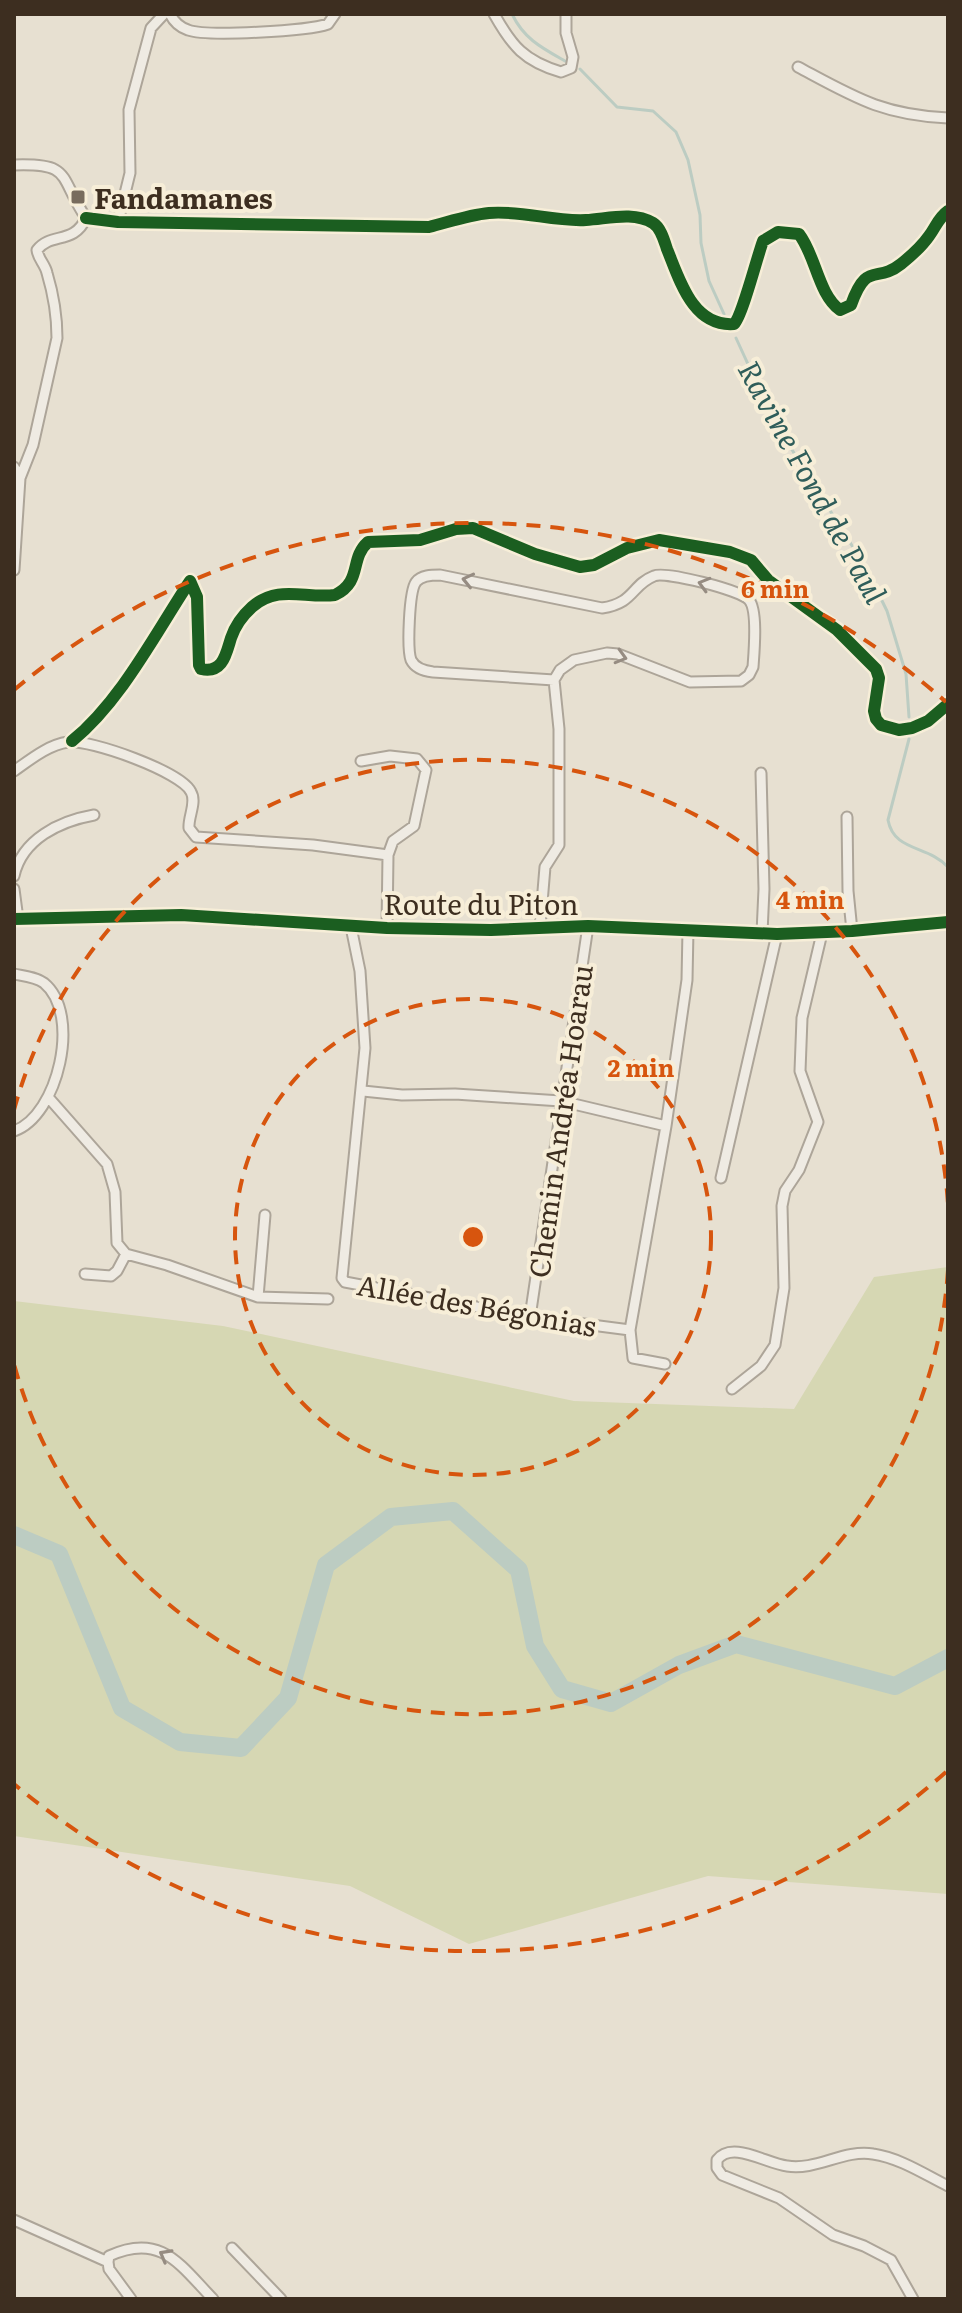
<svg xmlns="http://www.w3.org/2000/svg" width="962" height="2313" viewBox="0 0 962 2313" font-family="Literata,serif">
  <rect width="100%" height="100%" fill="#e7e0d1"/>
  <!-- green -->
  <path fill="#d6d7b3" d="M948,1267V1894L708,1876L469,1944L350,1886L14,1836V1301L223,1326L574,1401L794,1409L874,1277Z"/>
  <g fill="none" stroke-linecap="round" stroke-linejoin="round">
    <!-- stream -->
    <path stroke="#bcccc2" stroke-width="3" d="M512,14C524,39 542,48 565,61
      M580,69L617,107L653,111L676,132L688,160L700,215L701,243L709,281L724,314
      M736,338L774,421L866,568L887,611L906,674L909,717
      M909,739L888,820C894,852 928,845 948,867"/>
    <!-- river -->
    <path stroke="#bcccc2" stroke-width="18" d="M14,1535L59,1554L122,1708L180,1742L241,1748L288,1698L326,1565L391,1517L453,1511L519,1570L535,1646L562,1689L611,1703L679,1665L736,1644L895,1686L948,1658"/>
    <defs>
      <path id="minor" d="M170,14C174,22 179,27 188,30C207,37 308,31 328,24L335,14
        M494,14C512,46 524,61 561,72L571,68L573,57L566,33V14
        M798,67C854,97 882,115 948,118
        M14,165C73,163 58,176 86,218
        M86,218L118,222L429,227C449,222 468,215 489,213C522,210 554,222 586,220C607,219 633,211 653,223C661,228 664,240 667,249C680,281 693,327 734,324C742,317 757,257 763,241L778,232L799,234C816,256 818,294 840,310L851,305C867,260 876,284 901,264C911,256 922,246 929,236C936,227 938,218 948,211
        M118,222L130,173L129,110L151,28L164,14
        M14,467L20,478L33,445L57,338C57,317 53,293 47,273C45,264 38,259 37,250C51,232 74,245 86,218
        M14,570L20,478
        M72,741C121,701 155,634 190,581L197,597L199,665L201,669C223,674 226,654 231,638C235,626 242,616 252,607C278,584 305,599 335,595C363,581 349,559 368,542L420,540L456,529L473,528L535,554L580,567L594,565L627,548L659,540L730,552L751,560L768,580L837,630L876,669L879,678L874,711L876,719L881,725L899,730L912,728L928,721L948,704
        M361,761L390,756L417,759L426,770L414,826L393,841L388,855L387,928
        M14,771C31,759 48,745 68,742C90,739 182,772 191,792C197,802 188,817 189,828L196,837L313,845L388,855
        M761,773L764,889L762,933
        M847,817L848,891L852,931
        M14,876C22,839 60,821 94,815
        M14,889L18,919
        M14,919L181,915L387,928L491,930L588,926L777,934L852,931L948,922
        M351,927L360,971L365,1048L342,1278L345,1282L530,1317L630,1330
        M540,927L545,867L559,845V729L554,680L560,670L574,660L607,653L618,654L690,682L741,681L749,675L753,667C754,653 758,610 749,600C741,590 665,571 654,576C631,585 635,603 602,608L440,575C432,575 421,575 416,582C409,591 407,649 411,660C415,668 424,671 433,672L554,680
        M14,974C24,976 36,977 44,983C82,1014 58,1116 14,1131
        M363,1091L402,1095L455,1094L561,1101L666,1126
        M48,1097L107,1164L115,1192L117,1243L126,1254L167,1265L258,1297L328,1299
        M721,1178L777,934
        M85,1274L111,1276L117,1271L126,1254
        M258,1297L265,1215
        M530,1317L588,926
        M665,1364L633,1358L630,1330L666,1126L687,980L688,930
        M732,1389L761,1366L775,1345L784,1288L782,1206L785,1191L799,1170L818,1122L800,1071L802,1018L822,933
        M14,2220L108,2262L109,2269L131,2299
        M232,2248L281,2299
        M108,2262L109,2256C161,2232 180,2265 213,2299
        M913,2299L891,2260L864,2246L833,2235L779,2198L722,2175L717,2168V2160C732,2140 767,2164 787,2166C816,2171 844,2149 873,2154C900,2158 924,2174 948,2186"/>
    </defs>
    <!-- minor casing -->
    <use href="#minor" stroke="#ada599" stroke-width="13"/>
    <!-- minor -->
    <use href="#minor" stroke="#efebe3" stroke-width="9"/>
    <defs>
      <path id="cycleway" d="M86,218L118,222L429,227C449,222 468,215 489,213C522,210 554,222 586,220C607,219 633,211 653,223C661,228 664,240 667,249C680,281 693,327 734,324C742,317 757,257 763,241L778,232L799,234C816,256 818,294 840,310L851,305C867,260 876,284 901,264C911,256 922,246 929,236C936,227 938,218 948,211
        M72,741C121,701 155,634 190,581L197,597L199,665L201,669C223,674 226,654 231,638C235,626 242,616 252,607C278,584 305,599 335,595C363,581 349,559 368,542L420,540L456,529L473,528L535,554L580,567L594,565L627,548L659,540L730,552L751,560L768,580L837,630L876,669L879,678L874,711L876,719L881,725L899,730L912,728L928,721L948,704
        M14,919L181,915L387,928L491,930L588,926L777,934L852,931L948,922"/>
    </defs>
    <!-- cycleway casing -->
    <use href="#cycleway" stroke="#f7eed8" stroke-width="17"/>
    <!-- cycleway -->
    <use href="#cycleway" stroke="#1b5e20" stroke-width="12"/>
  </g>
  <!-- one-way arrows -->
  <defs><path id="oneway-chevron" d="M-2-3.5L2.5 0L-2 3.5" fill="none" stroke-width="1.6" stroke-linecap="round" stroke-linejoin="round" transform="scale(2)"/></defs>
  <g stroke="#968c82">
    <use href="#oneway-chevron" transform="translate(468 580) rotate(-167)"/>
    <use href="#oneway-chevron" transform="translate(704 584) rotate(-164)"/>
    <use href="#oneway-chevron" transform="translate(621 657) rotate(16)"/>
    <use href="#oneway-chevron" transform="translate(165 2255) rotate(-151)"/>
  </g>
  <!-- distance rings -->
  <g fill="none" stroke="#d7550e" stroke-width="4" stroke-dasharray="14 10">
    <circle cx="473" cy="1237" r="238"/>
    <path d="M948 1270A476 476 0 0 1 14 1364M14 1110A476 476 0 0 1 948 1204"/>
    <path d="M946 1772A714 714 0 0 1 14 1784M14 690A714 714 0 0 1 946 702"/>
  </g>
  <!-- markers -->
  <rect fill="#786c5e" stroke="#f7eed8" stroke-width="3" x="70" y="189" width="16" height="16" rx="4"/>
  <g text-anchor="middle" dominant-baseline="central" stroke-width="8" stroke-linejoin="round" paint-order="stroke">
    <!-- poi labels -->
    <g font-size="28" font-weight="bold" fill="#3d2e20" stroke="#f7eed8" text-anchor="start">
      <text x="94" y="197">Fandamanes</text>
    </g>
    <!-- street labels -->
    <g font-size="28" fill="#3d2e20" stroke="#f7eed8">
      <text x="481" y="903">Route du Piton</text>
      <text transform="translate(559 1121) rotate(-82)">Chemin Andréa Hoarau</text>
      <text transform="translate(477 1304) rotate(10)">Allée des Bégonias</text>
    </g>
    <!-- water labels -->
    <g font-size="30" font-style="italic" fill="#2f5d5a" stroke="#f7eed8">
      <text transform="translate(814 481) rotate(61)">Ravine Fond de Paul</text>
    </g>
  </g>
  <circle cx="473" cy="1237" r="12" fill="#d7550e" stroke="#f7eed8" stroke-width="4"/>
  <g font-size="24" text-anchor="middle" font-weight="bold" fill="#d7550e" stroke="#f7eed8" stroke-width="8" stroke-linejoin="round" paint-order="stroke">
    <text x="775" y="598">6 min</text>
    <text x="810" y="909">4 min</text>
    <text x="641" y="1077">2 min</text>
  </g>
  <!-- border -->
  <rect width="962" height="2313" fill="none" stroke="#3d2e20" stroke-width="32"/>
</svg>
